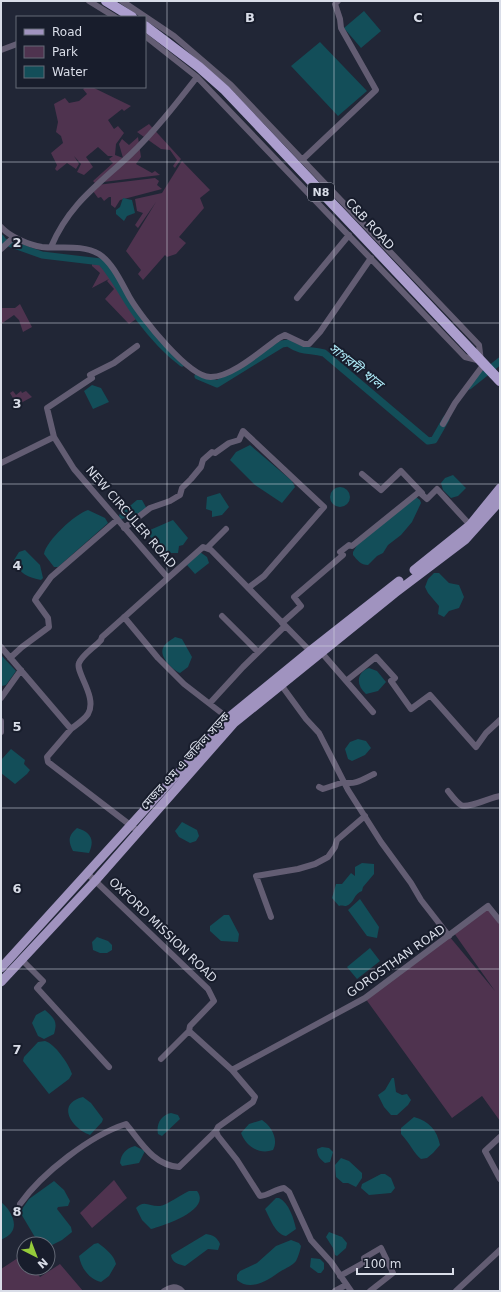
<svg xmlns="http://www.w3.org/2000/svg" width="501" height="1292" viewBox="0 0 501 1292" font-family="'DejaVu Sans','Noto Sans Bengali',sans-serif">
  <rect width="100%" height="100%" fill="#212636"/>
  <!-- green -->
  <path fill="#4f334f" d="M86,87H92L131,106L124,111L122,109L108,120L114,129L118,126L124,133L116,144L115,155L123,158L119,144L122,139L129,145L138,137L141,157L136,164L152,173L155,171L160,175L95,183L93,181L113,163L109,159L113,156H108L98,147L86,157L93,167L84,175L77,172L81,164L74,156L79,164L76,169L67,163L57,171L55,169L57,165L51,153L63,143L61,136L56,132L58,122L54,104L65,98L69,103L79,101L87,94L83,89Z
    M149,124L181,159L175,168L173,166L177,160L170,150L161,149L137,132Z
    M182,161L210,190L200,198L204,208L179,237L186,243L176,254L167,257L165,255L143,280L138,274L141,270L126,251L156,202L138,228L135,225L143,213L137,211L135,199L162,193Z
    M155,178L159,181L157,185L162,189L120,200L115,208L111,205V197H109L104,201L101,197L98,198L93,191L97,185Z
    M92,264L103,265L113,276L139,317L129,324L105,299L114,289L107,281L109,279L92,288L100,273L92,266Z
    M20,304L32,327L23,332L19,320L14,315L1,324V308H15Z
    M13,391L16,395L21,391L22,393L26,391L32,397L17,405L10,393Z
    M488,906L500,921V1121L482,1096L452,1118L365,998L449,936L495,991L454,933Z
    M114,1180L127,1198L92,1228L80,1213Z
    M24,1254V1268H33L40,1277L60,1264L83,1291H1V1269Z"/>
  <!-- water -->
  <path fill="#134e59" d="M364,11L381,31L361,48L344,28Z
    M320,42L367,91L338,116L291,66Z
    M123,198L132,200L135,213L127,216L124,221L116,214V210L120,207Z
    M92,385L101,388L109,402L93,409L84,391Z
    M250,445L292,481L295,487L282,503L255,485L230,460L236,452Z
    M453,475L466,488L458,496L451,498L443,490L441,483L445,478Z
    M330 497a10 10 0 1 1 20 0a10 10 0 1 1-20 0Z
    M220,493L229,507L222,515L212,517V511L206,509L207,497Z
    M416,497L420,500L421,503L412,522L401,535L388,545L383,553L377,556L368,565C361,565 357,560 353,555V552L357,545Z
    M137,500H142L147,509L129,523L124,518L120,520L119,515Z
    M88,510L105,518L108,523L58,567H54L44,554C46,541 75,514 88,510Z
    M173,520L188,538L183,545L179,546L178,553H163L149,535L150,530Z
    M25,550L40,565L43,578L41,580C29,578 18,573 14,560L19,552Z
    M200,552L207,557L209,563L195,574L187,565Z
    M434,573H439L449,583L459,585L464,597L459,608L449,611L444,617L438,614L439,606L428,593L425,587L428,579Z
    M175,637L182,639L192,657L188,667L180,673C173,670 159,657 163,648C165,643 171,640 175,637Z
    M1,655L16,671L6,685L2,686Z
    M369,668L377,671L386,682L378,691L366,694C356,685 356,673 369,668Z
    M358,739L366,741L371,748L365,755L352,761L348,759L345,749L350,742Z
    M11,749L25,760L24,764L30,770L27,774L15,784L1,773V760Z
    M182,822L197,830L199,836L196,841L190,843L179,837L175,831Z
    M77,828C91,832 95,840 89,853L73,851C68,841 68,836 77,828Z
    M362,863L374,864V874L363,887L362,891C354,893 354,904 346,906C344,906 341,905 339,906L332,898L336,884H342L351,873L355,876V867Z
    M360,899L379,927L377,938L367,936L348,910Z
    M224,915H229L239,934L238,942L221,941L210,931V926Z
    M97,937L108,941L112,945V950L107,953H100L93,950L92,942Z
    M370,948L380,961L357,979L347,967Z
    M45,1010C54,1018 58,1021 54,1034L44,1039L38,1036L32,1023L36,1015Z
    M45,1041C55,1044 69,1064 72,1074L69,1079L49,1094L23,1061L24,1057L38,1042Z
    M392,1078H394L396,1092L402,1095L407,1094L411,1100L408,1105L397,1115H391L384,1107L378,1095L385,1090Z
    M83,1097L91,1103L103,1119L102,1122L90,1135C72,1129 55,1104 83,1097Z
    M171,1113L178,1115L180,1119L162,1136L158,1134C156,1124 161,1115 171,1113Z
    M414,1117C429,1121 437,1130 440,1145L433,1153L427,1158L421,1159C415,1155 409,1142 401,1134V1128Z
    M262,1120C271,1126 279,1139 273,1150C259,1155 246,1146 241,1133L249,1124Z
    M135,1146L145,1151L139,1163L122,1166L120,1163C121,1154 126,1148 135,1146Z
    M322,1147L329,1148L333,1152L330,1162L325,1163C320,1159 317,1156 317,1149Z
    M341,1158L349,1161L362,1173V1178L356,1187L348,1183H343L336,1177L335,1165Z
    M381,1174H385L391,1178L395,1188L391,1193L369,1195L361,1188L362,1184Z
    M54,1181L64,1190L70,1201L68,1206L58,1207L57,1209L71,1227L72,1232L62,1240L48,1247V1244H39L20,1212L29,1199Z
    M189,1191H197C212,1210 163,1226 151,1229L142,1220L136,1208C144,1199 150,1207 160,1206C167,1205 182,1194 189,1191Z
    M276,1198H279C289,1203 294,1219 296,1229L286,1236C275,1234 270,1218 265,1209Z
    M1,1202C9,1208 19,1223 11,1233C9,1236 4,1238 1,1240Z
    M329,1232L342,1237L347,1243L346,1248L337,1256L335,1255L333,1248L326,1237Z
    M206,1234C213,1235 217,1237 220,1244L218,1250L208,1249L185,1266C178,1264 172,1263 171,1255Z
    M291,1240L299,1243L301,1246C300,1251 298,1257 296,1261C292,1266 286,1268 281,1271C268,1280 251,1292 237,1280V1275L240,1271L257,1263L276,1246Z
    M98,1243C106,1249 114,1255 116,1264L109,1276L101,1282C89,1279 81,1268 79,1256L94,1244Z
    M311,1258L320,1259L324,1263V1269L321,1273H318L310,1267Z"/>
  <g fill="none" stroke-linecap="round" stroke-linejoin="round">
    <!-- canal -->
    <path stroke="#134e59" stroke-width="7" d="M1,238L3,241L42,255L101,262C116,279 125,300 139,318C151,334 166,351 182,363
      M198,376L217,384L282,344L288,343C303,353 309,349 324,353L428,441L434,440L446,419
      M469,386L500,361"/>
    <!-- minor -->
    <path stroke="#635d73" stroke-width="6" d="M89,1L115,17
      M122,1L174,36L231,85L479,345L481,361L465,357L197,77L145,36
      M1,50L17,44
      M302,160L376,90L341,28L340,19L335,4L338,1
      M1,227C10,237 29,245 42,247C59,249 82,244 99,254C113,263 122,284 130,298C141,317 189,378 211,377C232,377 262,350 279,338L285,335L304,344H309L320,332L371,258
      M51,247C69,204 98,185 130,155C155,131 176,104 197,77
      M1,249L14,237
      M297,298L349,235
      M443,424L455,403L484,364
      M54,437L47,408L92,378L90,375L114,363L137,346
      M1,463L54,437L74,469L168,578L203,547L211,550L310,651
      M362,474L381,490L401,471L422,493
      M124,528L150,508L170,501L180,495L182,488L191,479L201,467L203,460L212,452L215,453L229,443L239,440L243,431L324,507L264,576L248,588
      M207,548L226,529
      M222,616L258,652
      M124,617L158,658L184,684L228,718
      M282,623L301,606L294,597L343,555L340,552L349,545L352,546L419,492L427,499L437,489L470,525
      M1,647L71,729L47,757L48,762L138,831
      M321,652L373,712
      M10,658L22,647L49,627L48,618L35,600L36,598L51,577L117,520
      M346,681L376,657L395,678L391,681L411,709L430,695L476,747L486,733L500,720
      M279,682L306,719L319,733L348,790L381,842L411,883L421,900L449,936
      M1,698L21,670
      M210,703L243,667L285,626
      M1,721V732
      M71,729C76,725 84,720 88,714C98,697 75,672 79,663C82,655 95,647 101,640L102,637L168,578
      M319,787L323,789L344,782C354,786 365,778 374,774
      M448,791C452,796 456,802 461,805C467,809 491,797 500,796
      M88,874L208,989L214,1001L190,1026L189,1031L232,1070L255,1097L253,1102L218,1127L216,1131L218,1136L237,1160L260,1196C268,1196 275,1189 284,1188L289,1192L311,1240L331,1262L351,1291
      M271,917L256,876L298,869L315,864L328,857L335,847L337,840L365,816
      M21,959L43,981L37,988L109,1067
      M161,1059L189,1031
      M232,1070L365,998L488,906L500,921
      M500,1137L485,1151L500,1179
      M20,1204C42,1173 91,1135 126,1124C141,1142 153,1165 179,1167L216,1131
      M340,1276L365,1262L364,1258L381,1248L393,1273L370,1291
      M164,1291C171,1287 176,1285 182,1291
      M335,1291L346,1285
      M456,1291L500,1250"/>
    <!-- primary -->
    <path stroke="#a093bf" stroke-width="9" d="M414,570L470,525L500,488
      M1,968L228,718L310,651L399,581
      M1,982L95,881L234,723L395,593L465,540L500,501"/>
    <!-- trunk -->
    <path stroke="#ac9ece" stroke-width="10" d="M106,1L132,17
      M145,26L199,67L225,90L500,381"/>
  </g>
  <!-- grid -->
  <path fill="none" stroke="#d9dde8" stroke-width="1" stroke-opacity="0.55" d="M167,1V1291M334,1V1291M1,162H500M1,323H500M1,484H500M1,646H500M1,808H500M1,969H500M1,1130H500"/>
  <g text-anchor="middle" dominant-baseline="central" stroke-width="4" stroke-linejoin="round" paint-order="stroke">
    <!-- shield labels -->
    <rect fill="#181d2c" stroke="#9fa3b0" stroke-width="1" x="308" y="183" width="26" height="18" rx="3"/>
    <g font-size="11" font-weight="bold" fill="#d9dde8">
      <text x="321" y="192">N8</text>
    </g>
    <!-- street labels -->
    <g font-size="12" fill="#d9dde8" stroke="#181d2c">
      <text transform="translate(370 224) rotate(47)">C&amp;B ROAD</text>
      <text transform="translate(131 517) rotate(49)">NEW CIRCULER ROAD</text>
      <text transform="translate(185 761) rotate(-48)">মেজর এম এ জলিল সড়ক</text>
      <text transform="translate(163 930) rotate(44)">OXFORD MISSION ROAD</text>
      <text transform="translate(396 961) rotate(-35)">GOROSTHAN ROAD</text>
    </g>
    <!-- water labels -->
    <g font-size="13" font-style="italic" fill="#afecf9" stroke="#181d2c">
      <text transform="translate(356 366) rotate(38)">সাগরদী খাল</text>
    </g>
  </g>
  <g font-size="13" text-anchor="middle" font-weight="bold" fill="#d9dde8" stroke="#181d2c" stroke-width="4" stroke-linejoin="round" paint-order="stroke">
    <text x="250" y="22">B</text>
    <text x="418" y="22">C</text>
    <text x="17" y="247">2</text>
    <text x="17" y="408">3</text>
    <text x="17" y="570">4</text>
    <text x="17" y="731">5</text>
    <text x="17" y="893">6</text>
    <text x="17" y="1054">7</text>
    <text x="17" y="1216">8</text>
  </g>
  <!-- border -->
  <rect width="501" height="1292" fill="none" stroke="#d9dde8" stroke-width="4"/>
  <!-- legend -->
  <rect x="16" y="16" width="130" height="72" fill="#181d2c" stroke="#656a77"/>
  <rect x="24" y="29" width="20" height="6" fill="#a093bf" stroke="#656a77"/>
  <text x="52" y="36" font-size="12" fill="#d9dde8">Road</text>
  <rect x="24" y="46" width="20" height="12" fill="#4f334f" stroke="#656a77"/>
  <text x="52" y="56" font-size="12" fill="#d9dde8">Park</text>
  <rect x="24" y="66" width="20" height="12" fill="#134e59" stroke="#656a77"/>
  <text x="52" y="76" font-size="12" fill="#d9dde8">Water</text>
  <!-- north arrow -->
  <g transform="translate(36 1256) rotate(138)"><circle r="19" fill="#181d2c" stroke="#656a77"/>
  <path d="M0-3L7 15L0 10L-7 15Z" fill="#95cc3a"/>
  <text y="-6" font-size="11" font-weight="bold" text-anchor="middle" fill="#d9dde8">N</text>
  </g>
  <!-- scale -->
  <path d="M357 1268v6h96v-6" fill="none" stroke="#d9dde8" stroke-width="2"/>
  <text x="363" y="1268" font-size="12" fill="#d9dde8" stroke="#181d2c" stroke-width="3" paint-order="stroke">100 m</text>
</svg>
